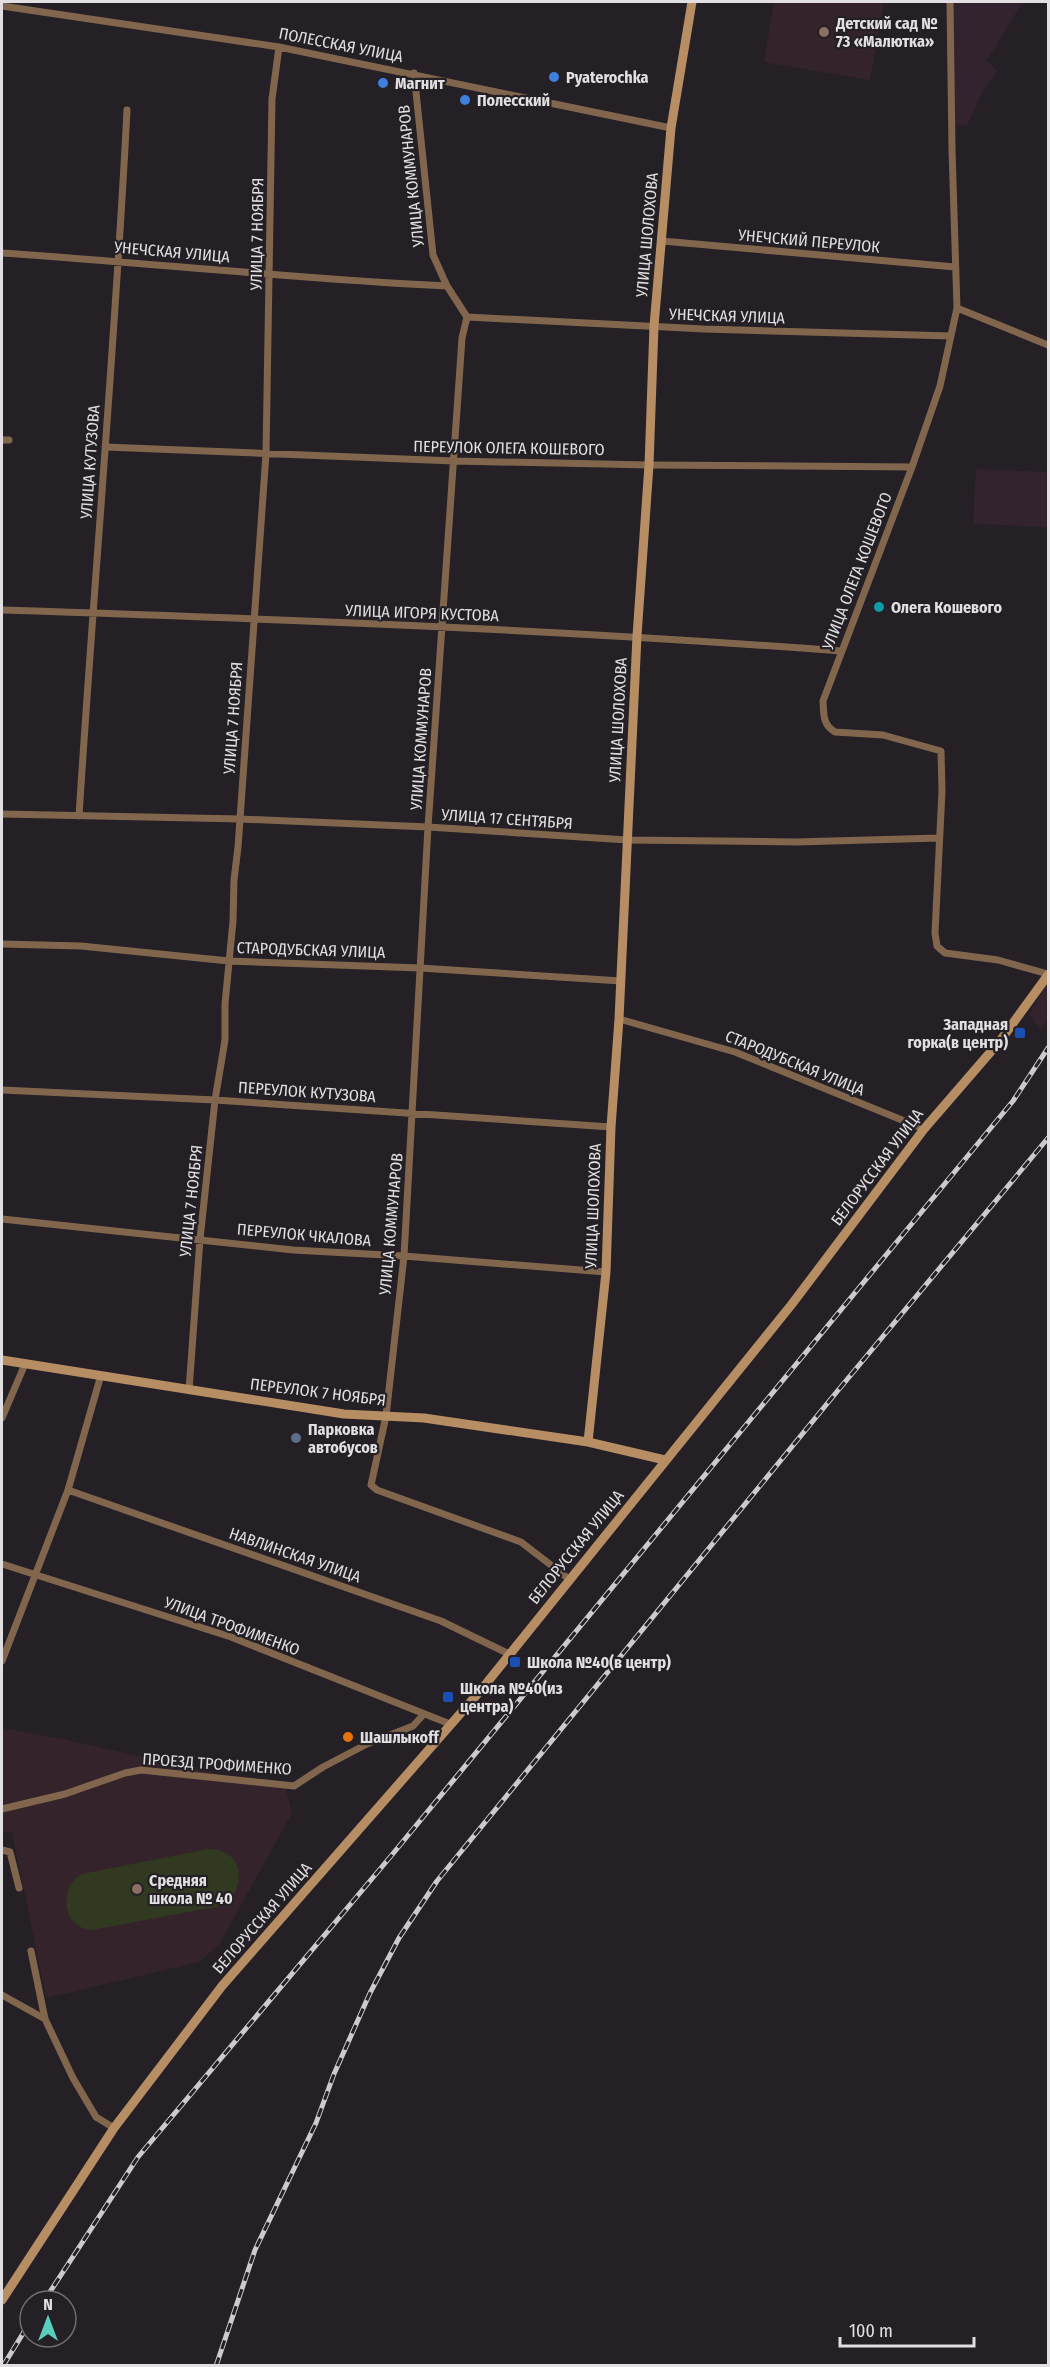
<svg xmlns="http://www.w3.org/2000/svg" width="1050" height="2367" viewBox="0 0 1050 2367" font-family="'Fira Sans Condensed',sans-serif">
  <rect width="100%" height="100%" fill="#242025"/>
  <!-- industrial -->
  <path fill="#33232e" d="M953,2H1023L987,60L997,71L981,95L967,126L952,124Z
    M976,469L1048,472V527L973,524Z
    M1048,982V1019L1041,1030L1029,1015Z"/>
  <!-- education -->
  <path fill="#34232b" d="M774,2H884L870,80L764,62Z
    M2,1728L67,1740L286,1789L292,1813L219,1945L199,1962L46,1998L12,1832L2,1833Z"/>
  <!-- green -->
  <path fill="#323921" d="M208,1849C243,1849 247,1883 226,1905L92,1930C62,1929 58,1887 82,1874Z"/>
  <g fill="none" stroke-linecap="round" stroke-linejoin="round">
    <!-- street -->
    <path stroke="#81664d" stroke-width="7" d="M950,2L952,150L957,308L940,386L912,467L823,701C824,714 822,724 835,732L883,735L941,751L942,791L935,933L937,946L945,953L998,960L1048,974
      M2,6L279,47L671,128
      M414,73L433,255L447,286L467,317L462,338L428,827L404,1256L386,1416L371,1485L377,1490L521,1542L569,1579
      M662,241L955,267
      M2,253C150,263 298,279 447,286
      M957,308L1048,345
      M467,317L704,329L951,336
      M2,440H9
      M105,447L454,461L649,465L912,467
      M2,610C282,619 562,630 841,651
      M2,814L240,819L428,827L627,840L796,842L939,838
      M79,816C94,581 115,346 127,110
      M2,944L81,946L229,961L420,968L621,981
      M619,1019L735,1052L924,1129
      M2,1090L215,1100L611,1127
      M2,1219L293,1250L404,1256L606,1272
      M189,1390L200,1239L215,1100L225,1040V1004L233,921L234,880L238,847L266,454L272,99L279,47
      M2,1418L25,1364
      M68,1490L441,1621L509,1654
      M2,1564L231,1637L450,1724
      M2,1661L68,1490L101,1375
      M2,1809L65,1794L125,1773L141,1770L294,1786L323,1767L367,1744L413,1726L424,1714
      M2,1850L10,1852L19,1888
      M31,1951L45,2019L73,2078L96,2117L114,2128
      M2,1995L45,2019"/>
    <!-- secondary -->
    <path stroke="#b78d63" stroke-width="9" d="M2,1360L344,1414L424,1418L588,1442L665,1460
      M588,1442L606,1272L611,1127L619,1019L637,636L649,465L654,326L671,128L692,2
      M2,2300L114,2128L222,1986L481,1690L792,1304L924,1129L1000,1041L1048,975"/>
    <defs>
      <path id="rail" d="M44,2301L138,2157L391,1856L905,1232L1013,1101L1048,1048
        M3,2366L30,2322
        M216,2366L255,2250L316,2123L334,2074L370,1993L399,1938L437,1881L835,1394L1048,1138"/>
    </defs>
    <!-- rail casing -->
    <use href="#rail" stroke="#cccacd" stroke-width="5"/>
    <!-- rail -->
    <use href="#rail" stroke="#242025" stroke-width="3" stroke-dasharray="9" stroke-linecap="butt"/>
  </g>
  <!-- markers -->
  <g fill="#8d6e63" stroke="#242025" stroke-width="2">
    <circle cx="824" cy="32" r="6"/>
    <circle cx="137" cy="1889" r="6"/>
  </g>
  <g fill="#3f7fe0" stroke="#242025" stroke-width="2">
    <circle cx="554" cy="77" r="6"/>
    <circle cx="383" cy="83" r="6"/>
    <circle cx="465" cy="100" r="6"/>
  </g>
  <circle fill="#0f9aa8" stroke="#242025" stroke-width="2" cx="879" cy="607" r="6"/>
  <g fill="#1a4fb4" stroke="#242025" stroke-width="2">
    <rect x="1014" y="1027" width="12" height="12" rx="3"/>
    <rect x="509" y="1656" width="12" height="12" rx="3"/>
    <rect x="442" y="1691" width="12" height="12" rx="3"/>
  </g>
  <circle fill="#5c6f8a" stroke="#242025" stroke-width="2" cx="296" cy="1438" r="6"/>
  <circle fill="#e8710a" stroke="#242025" stroke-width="2" cx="348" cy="1737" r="6"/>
  <g text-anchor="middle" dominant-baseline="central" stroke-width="4.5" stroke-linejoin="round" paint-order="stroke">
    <!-- poi labels -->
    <g font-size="16" font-weight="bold" fill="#e1dfe2" stroke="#242025" text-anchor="start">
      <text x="836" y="23">Детский сад №<tspan x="836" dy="18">73 «Малютка»</tspan></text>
      <text x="566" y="77">Pyaterochka</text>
      <text x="395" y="83">Магнит</text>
      <text x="477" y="100">Полесский</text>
      <text x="891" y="607">Олега Кошевого</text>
      <text x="1008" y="1024" text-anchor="end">Западная<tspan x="1008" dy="18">горка(в центр)</tspan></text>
      <text x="308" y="1429">Парковка<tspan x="308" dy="18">автобусов</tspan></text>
      <text x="527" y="1662">Школа №40(в центр)</text>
      <text x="460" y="1688">Школа №40(из<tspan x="460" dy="18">центра)</tspan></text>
      <text x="360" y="1737">Шашлыкоff</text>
      <text x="149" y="1880">Средняя<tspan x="149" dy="18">школа № 40</tspan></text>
    </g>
    <!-- street labels -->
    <g font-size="16" fill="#e1dfe2" stroke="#242025">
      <text transform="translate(341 45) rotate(11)">ПОЛЕССКАЯ УЛИЦА</text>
      <text transform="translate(411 176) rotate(-96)">УЛИЦА КОММУНАРОВ</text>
      <text transform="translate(257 234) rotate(-89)">УЛИЦА 7 НОЯБРЯ</text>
      <text transform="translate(647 235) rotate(-85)">УЛИЦА ШОЛОХОВА</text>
      <text transform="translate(809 241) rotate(5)">УНЕЧСКИЙ ПЕРЕУЛОК</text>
      <text transform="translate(172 252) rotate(5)">УНЕЧСКАЯ УЛИЦА</text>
      <text transform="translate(727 316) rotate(2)">УНЕЧСКАЯ УЛИЦА</text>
      <text transform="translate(509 448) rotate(1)">ПЕРЕУЛОК ОЛЕГА КОШЕВОГО</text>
      <text transform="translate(90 462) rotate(-86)">УЛИЦА КУТУЗОВА</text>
      <text transform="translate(857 571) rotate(-69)">УЛИЦА ОЛЕГА КОШЕВОГО</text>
      <text transform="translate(422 613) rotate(2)">УЛИЦА ИГОРЯ КУСТОВА</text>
      <text transform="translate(233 718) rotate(-86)">УЛИЦА 7 НОЯБРЯ</text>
      <text transform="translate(618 720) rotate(-87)">УЛИЦА ШОЛОХОВА</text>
      <text transform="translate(421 739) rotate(-86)">УЛИЦА КОММУНАРОВ</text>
      <text transform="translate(507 819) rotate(4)">УЛИЦА 17 СЕНТЯБРЯ</text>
      <text transform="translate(311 950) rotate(2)">СТАРОДУБСКАЯ УЛИЦА</text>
      <text transform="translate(795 1063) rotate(22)">СТАРОДУБСКАЯ УЛИЦА</text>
      <text transform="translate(307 1092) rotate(4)">ПЕРЕУЛОК КУТУЗОВА</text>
      <text transform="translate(877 1167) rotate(-53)">БЕЛОРУССКАЯ УЛИЦА</text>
      <text transform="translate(191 1201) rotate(-84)">УЛИЦА 7 НОЯБРЯ</text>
      <text transform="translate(593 1206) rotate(-88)">УЛИЦА ШОЛОХОВА</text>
      <text transform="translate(391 1224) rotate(-85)">УЛИЦА КОММУНАРОВ</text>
      <text transform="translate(304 1235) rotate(5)">ПЕРЕУЛОК ЧКАЛОВА</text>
      <text transform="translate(318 1392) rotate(7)">ПЕРЕУЛОК 7 НОЯБРЯ</text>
      <text transform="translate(576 1547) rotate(-51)">БЕЛОРУССКАЯ УЛИЦА</text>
      <text transform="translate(295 1555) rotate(19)">НАВЛИНСКАЯ УЛИЦА</text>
      <text transform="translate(232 1626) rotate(20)">УЛИЦА ТРОФИМЕНКО</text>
      <text transform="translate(217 1764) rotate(4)">ПРОЕЗД ТРОФИМЕНКО</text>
      <text transform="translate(262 1918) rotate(-49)">БЕЛОРУССКАЯ УЛИЦА</text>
    </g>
  </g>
  <!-- border -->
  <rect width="1050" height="2367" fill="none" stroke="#e1dfe2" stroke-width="6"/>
  <!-- north arrow -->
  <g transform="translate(48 2319)"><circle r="28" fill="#242025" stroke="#706c71" stroke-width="1.5"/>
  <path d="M0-4.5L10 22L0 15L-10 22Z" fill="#5acebd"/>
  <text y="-9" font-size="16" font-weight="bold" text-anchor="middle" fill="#e1dfe2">N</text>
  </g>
  <!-- scale -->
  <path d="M840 2337v9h134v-9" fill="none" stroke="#e1dfe2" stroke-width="3"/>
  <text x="849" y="2337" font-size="18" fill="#e1dfe2" stroke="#242025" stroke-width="4.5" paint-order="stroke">100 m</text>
</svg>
